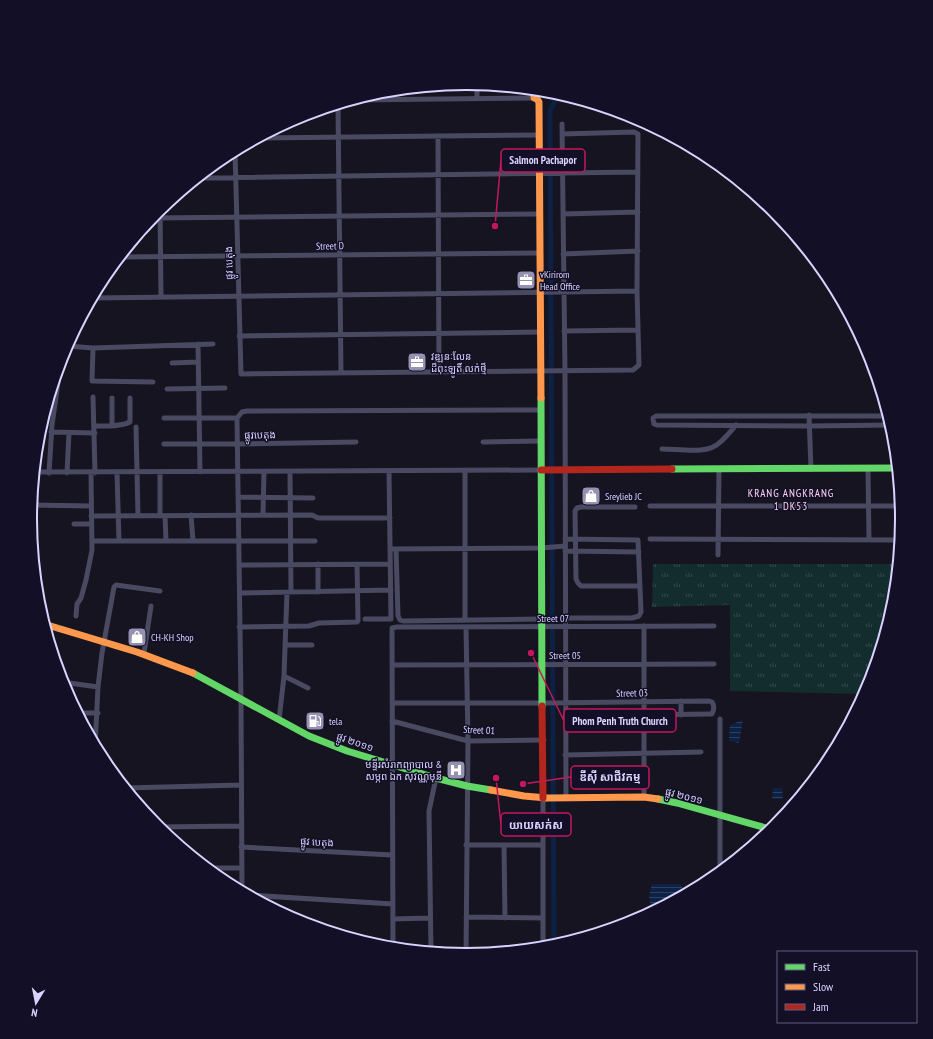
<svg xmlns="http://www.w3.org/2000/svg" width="933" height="1039" viewBox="0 0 933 1039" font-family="'PT Sans Narrow','Noto Sans Khmer',sans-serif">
  <defs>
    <pattern id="grass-tufts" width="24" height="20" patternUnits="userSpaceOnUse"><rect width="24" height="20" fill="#132c2d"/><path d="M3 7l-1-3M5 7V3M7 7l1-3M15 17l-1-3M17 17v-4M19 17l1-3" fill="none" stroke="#354a4c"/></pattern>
    <pattern id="water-rules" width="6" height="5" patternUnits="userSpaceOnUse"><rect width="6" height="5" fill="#0d2144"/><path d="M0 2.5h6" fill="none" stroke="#304060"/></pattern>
  </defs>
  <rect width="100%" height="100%" fill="#161421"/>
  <!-- grass -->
  <path fill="url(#grass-tufts)" d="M653,564H899L895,605L870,687L866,694L730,691V605L652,607Z"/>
  <!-- water -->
  <path fill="url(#water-rules)" d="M743,720L739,743L729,741L730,725Z
    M773,788H782L783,799H772Z
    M652,884H681L684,892L683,897L659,909H651L649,896Z"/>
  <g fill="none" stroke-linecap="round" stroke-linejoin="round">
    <!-- canal -->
    <path stroke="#0d2144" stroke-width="5" d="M554,947L550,110L559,94"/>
    <!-- street -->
    <path stroke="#4a4962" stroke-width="5" d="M384,91V100
      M477,98V84
      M353,100L534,98
      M338,105L341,373
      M562,124L565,371L566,797
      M438,136L439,372
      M259,138L539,135
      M235,151L241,374L633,370L639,365L637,291L638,134L634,132L562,134
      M198,178L638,172
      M160,209L161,297
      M563,214L638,212
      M152,218L540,214
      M563,254L638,251
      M120,257L540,253
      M92,298L637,291
      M564,331L637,330
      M239,336L540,332
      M198,344L200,472
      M67,346L93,348L213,344
      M93,348L92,381L153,382
      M172,363L198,362
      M167,389L225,388
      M93,397L95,473
      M112,398V426
      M809,415L811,469
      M889,416H656L653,418L654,424L657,425L810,426L892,425
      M164,418H237L242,412L247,411L540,410
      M237,418L241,699L242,892
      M94,426C105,426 120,427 130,422V398
      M136,427L138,516
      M51,432L95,433
      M483,442L541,441
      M164,444H238L356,442
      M662,449C676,449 701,453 713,447C722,443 729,433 736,425
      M868,469L869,540
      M35,472L541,470
      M160,472V516
      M290,472L291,592
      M49,473L52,425L59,376
      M67,473L69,433
      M117,473L119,541
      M238,497L313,498
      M31,505L91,506
      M650,506H902
      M635,507H581L577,508L575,511L576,579L578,583L581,586H639
      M191,515L193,541
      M263,515L264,472
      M91,516L312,515L318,518H390
      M165,516L166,541
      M74,524H91
      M565,539L638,540L641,612L639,616L632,618H565
      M650,539L901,540
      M92,541H315
      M390,549L541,548L565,546
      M396,549L398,616L400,620L403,621L541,619
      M565,551L639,552
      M718,555L719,469
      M318,564V592
      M239,565L390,564
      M240,593L391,590
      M76,616L77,604L81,598L86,580L92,550L91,473
      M365,619H391L389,471
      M465,620V470
      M644,626V797
      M239,627L309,626L319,623L357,622L358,621L357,564
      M466,628L468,741L466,956
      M285,645H312
      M144,653L151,606
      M392,665L714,664
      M284,676L308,688
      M62,682L98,687
      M681,701V715
      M392,703H543L709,701L712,702C714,705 714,710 712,714H710L565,716
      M77,713H98
      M279,720L284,676L287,592
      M392,721L468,741L544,740
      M95,747L98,687L102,653L114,587L116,585L160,591
      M565,755L701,752
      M125,788L241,785
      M157,827L241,826
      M466,845H542
      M504,845L505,918
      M241,847L392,855
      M206,868H242
      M720,874V719
      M248,895L393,904
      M466,917L543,918
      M393,919L430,918
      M393,949L392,628L397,627L714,626
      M543,949V798
      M431,952L429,811L436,778"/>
    <!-- fast -->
    <path stroke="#63d668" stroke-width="7" d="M541,398L542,706
      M672,469L898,468
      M193,673L309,736L347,751L436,778L467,786L491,790
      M658,799L677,803L773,830"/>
    <!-- slow -->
    <path stroke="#ff974d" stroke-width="7" d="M534,90V98L537,99L539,102L541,398
      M44,624L137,652L193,673
      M491,790L524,796L547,798L644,797L658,799"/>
    <!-- jam -->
    <path stroke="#b3261e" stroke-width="7" d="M541,470L672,469
      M542,706L543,798"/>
  </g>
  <!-- icons -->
  <defs>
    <symbol id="office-square" viewBox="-11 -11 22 22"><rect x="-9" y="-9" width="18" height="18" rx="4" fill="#9591b1" stroke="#130f26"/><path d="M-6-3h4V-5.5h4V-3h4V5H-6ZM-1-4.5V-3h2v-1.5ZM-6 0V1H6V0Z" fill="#fff"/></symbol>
    <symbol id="shop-square" viewBox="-11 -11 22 22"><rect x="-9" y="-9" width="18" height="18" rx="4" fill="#9591b1" stroke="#130f26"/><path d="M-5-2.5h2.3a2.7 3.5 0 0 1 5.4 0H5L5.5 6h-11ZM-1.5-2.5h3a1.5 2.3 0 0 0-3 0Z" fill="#fff"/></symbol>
    <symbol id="fuel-square" viewBox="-11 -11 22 22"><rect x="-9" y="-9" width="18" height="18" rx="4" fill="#9591b1" stroke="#130f26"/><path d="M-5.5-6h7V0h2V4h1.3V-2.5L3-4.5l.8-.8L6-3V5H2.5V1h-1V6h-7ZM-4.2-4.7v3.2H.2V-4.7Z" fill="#fff"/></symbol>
    <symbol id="hospital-square" viewBox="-11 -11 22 22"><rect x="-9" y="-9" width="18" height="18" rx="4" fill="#9591b1" stroke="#130f26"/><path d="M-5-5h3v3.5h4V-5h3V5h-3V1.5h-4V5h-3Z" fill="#fff"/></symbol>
  </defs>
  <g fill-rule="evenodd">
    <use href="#office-square" x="515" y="269" width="22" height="22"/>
    <use href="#office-square" x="406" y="351" width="22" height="22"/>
    <use href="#shop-square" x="580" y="485" width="22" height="22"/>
    <use href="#shop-square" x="126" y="626" width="22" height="22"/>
    <use href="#fuel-square" x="304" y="710" width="22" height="22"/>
    <use href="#hospital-square" x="445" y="759" width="22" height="22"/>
  </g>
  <g text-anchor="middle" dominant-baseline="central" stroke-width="3" stroke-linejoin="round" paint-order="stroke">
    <!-- street labels -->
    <g font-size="10" fill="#d9d4ff" stroke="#130f26">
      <text transform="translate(330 246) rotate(-1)">Street D</text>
      <text transform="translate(229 263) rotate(-91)">ផ្លូវ បេតុង</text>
      <text transform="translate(260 435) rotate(-1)">ផ្លូវបេតុង</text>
      <text x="553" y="618">Street 07</text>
      <text x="565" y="655">Street 05</text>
      <text transform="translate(632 693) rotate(-1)">Street 03</text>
      <text transform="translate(479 730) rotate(3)">Street 01</text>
      <text transform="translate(355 742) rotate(19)">ផ្លូវ ២០១១</text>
      <text transform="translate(684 796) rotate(14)">ផ្លូវ ២០១១</text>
      <text transform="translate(317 842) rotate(3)">ផ្លូវ បេតុង</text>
    </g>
    <!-- poi labels -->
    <g font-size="10" fill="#d9d4ff" stroke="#130f26" text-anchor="start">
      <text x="540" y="274">vKirirom<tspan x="540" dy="12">Head Office</tspan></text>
      <text x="431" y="356">វឌ្ឍនៈលែន<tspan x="431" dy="12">ដីពុះឡូតិ៍ លក់ថ្មី</tspan></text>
      <text x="605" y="496">Sreylieb JC</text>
      <text x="151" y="637">CH-KH Shop</text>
      <text x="329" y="721">tela</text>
      <text x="442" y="764" text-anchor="end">មន្ទីរសំរាកព្យាបាល &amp;<tspan x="442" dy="12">សម្ភព ឯក សុវណ្ណមុនី</tspan></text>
    </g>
    <!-- neighbourhood labels -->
    <g font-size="11" letter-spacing="1" fill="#ffd6f0" stroke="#130f26">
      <text x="791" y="493">KRANG ANGKRANG<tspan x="791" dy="13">1 DK53</tspan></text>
    </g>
  </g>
  <!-- crop -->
  <path d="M0 0H933V1039H0ZM37 519a429 429 0 1 1 858 0a429 429 0 1 1-858 0Z" fill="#130f26" fill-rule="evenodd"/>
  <path fill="none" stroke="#d9d4ff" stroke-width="2" d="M37 519a429 429 0 1 1 858 0a429 429 0 1 1-858 0Z"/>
  <!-- callouts -->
  <path fill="none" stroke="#c2185b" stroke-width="1.5" d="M495 226L501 160M531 653L564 721M523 784L571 777M496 778L501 825"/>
  <g fill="#c2185b" stroke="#130f26" stroke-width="1.5">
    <circle cx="495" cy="226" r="4"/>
    <circle cx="531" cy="653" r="4"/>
    <circle cx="523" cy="784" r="4"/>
    <circle cx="496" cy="778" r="4"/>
  </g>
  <g fill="#130f26" stroke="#c2185b" stroke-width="1.5">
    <rect x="501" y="149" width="84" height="23" rx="4"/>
    <rect x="564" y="709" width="112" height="23" rx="4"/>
    <rect x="571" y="766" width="78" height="23" rx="4"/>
    <rect x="501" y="813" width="70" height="23" rx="4"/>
  </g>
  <g font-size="11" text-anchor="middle" font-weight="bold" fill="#d9d4ff">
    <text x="543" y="164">Salmon Pachapor</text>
    <text x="620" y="725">Phom Penh Truth Church</text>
    <text x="610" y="781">ឌីស៊ី សាជីវកម្ម</text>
    <text x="536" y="829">យាយសក់ស</text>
  </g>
  <!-- legend -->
  <rect x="777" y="951" width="140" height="72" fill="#130f26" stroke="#625e7d"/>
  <rect x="785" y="964" width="20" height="6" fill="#63d668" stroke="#625e7d"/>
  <text x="813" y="971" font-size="12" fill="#d9d4ff">Fast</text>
  <rect x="785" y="984" width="20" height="6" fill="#ff974d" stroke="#625e7d"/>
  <text x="813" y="991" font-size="12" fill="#d9d4ff">Slow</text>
  <rect x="785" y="1004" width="20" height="6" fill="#b3261e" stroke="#625e7d"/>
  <text x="813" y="1011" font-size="12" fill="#d9d4ff">Jam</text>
  <!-- north arrow -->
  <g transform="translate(36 1003) rotate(190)" stroke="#130f26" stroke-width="3" paint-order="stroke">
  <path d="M0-3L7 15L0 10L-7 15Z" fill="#d9d4ff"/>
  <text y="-6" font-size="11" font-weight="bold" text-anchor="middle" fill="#d9d4ff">N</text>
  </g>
</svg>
